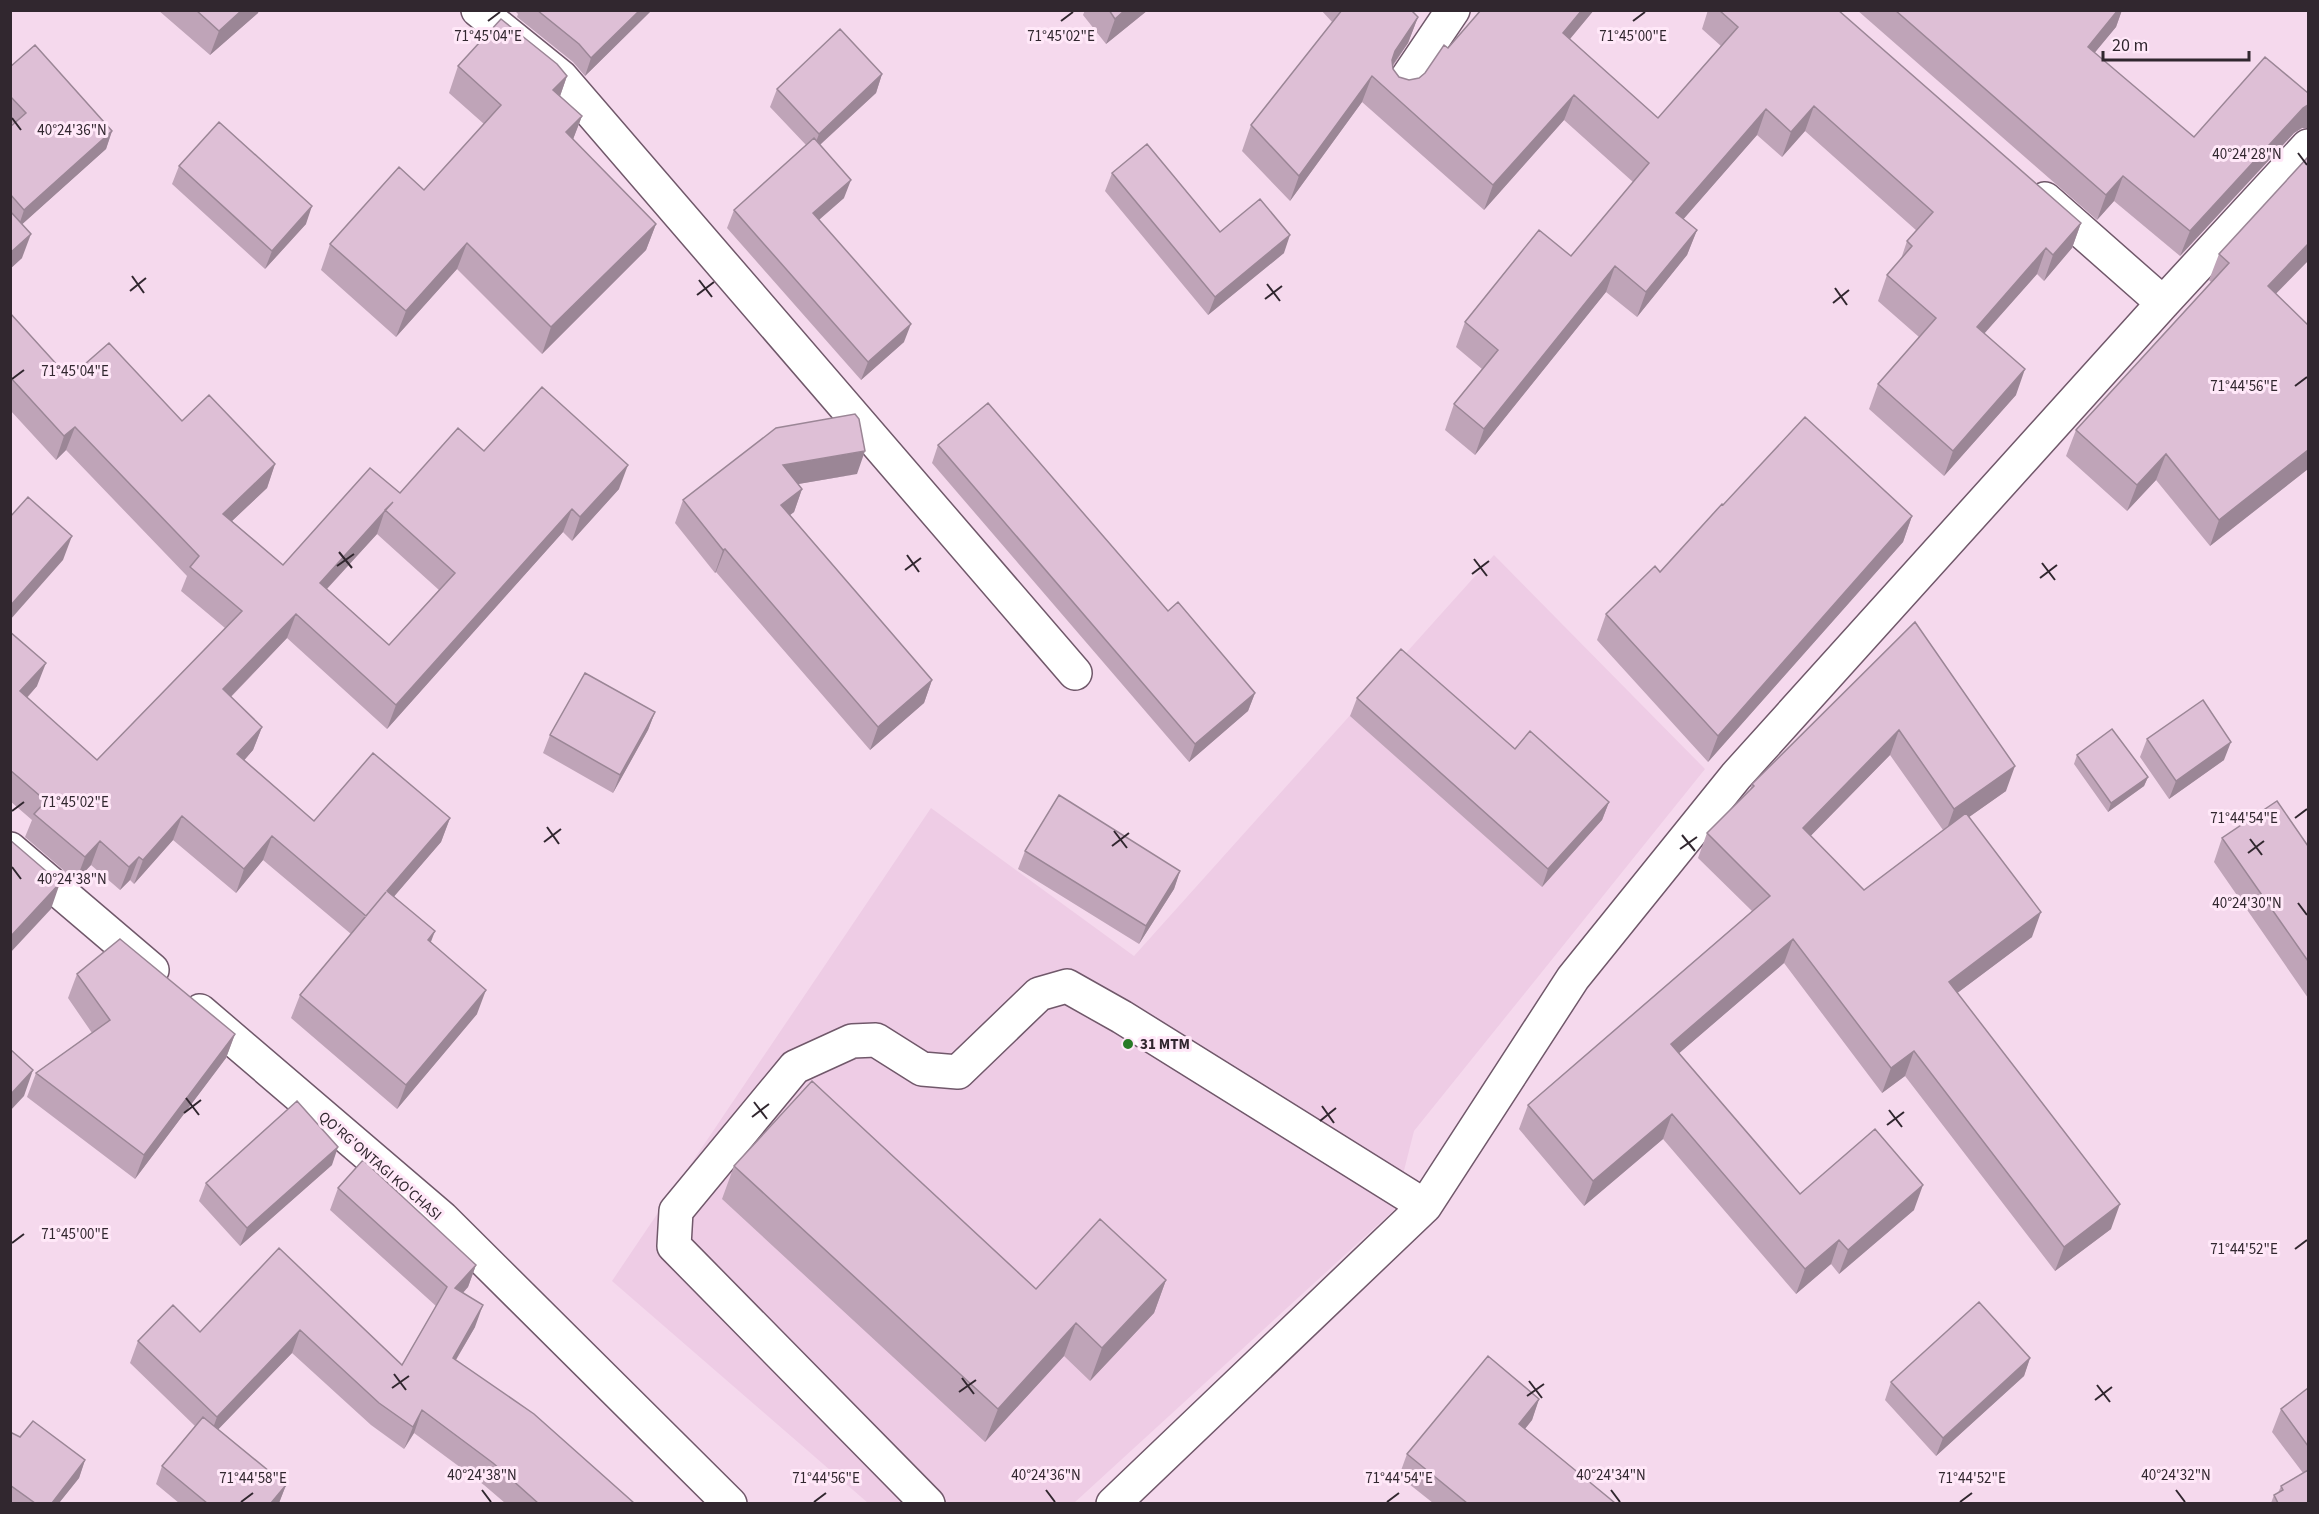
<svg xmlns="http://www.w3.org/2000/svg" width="2319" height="1514" viewBox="0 0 2319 1514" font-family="'Source Sans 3',sans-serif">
  <rect width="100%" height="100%" fill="#f5d9ed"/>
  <!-- built -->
  <path fill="#eecce5" d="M1494,555L1705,769L1414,1131L1394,1210L1074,1503H868L612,1281L931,808L1134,956Z"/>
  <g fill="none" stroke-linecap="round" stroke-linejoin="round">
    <defs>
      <path id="minor" d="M478,10L561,77L1075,673
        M1401,87L1453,10
        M2045,199L2163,303
        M10,849L152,970
        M200,1011L442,1218L730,1504
        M928,1504L674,1246L676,1211L795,1067L852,1041L876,1040L922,1069L958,1072L1039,994L1067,986L1122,1017L1425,1206
        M1113,1504L1425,1206L1573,978L1736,776L2163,303L2308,146"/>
    </defs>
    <!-- minor casing -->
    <use href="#minor" stroke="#70586a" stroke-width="36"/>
    <!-- minor -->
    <use href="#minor" stroke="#fff" stroke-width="33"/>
  </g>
  <!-- wall -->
  <path fill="#bfa4b8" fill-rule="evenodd" d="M158,10H259L258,13L210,55Z
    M514,10H652L585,76L573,62L517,17L518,14Z
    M1085,10H1148L1106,44L1083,15Z
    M1321,10H1411L1418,17L1408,43L1393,66V69L1399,77L1409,80L1419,78L1425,73L1448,48L1594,10L1570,39L1658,118L1721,46L1702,29L1708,10H1838L2081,223L2072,248L2044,281L2037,274L1984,333L2016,395L1944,476L1869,409L1878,384L1919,337L1878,301L1887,275L1901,259L1907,241L1917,231L1805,131L1782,157L1757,135L1683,219L1697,230L1687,255L1637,317L1606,292L1475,455L1445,430L1454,404L1482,369L1456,347L1465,322L1571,256L1633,182L1564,120L1484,210L1362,102L1290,201L1242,151L1251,125L1333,23Z
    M1857,10H2122L2116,27L2094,53L2194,137L2302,128L2294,133L2180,256L2114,201L2097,220Z
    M458,66L567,76L560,96L582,116L573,139L656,224L646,250L542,354L457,269L396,337L321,270L330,244L424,190L484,124L449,93Z
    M10,67L112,131L106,149L22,224V258L10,269V127L13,124L10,122Z
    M882,74L876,93L820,145L844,198L819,220L904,342L861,380L727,228L734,210L806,145L770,107L777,89Z
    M179,166L306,224L265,269L172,184Z
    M1112,173L1220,232L1284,253L1208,315L1105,191Z
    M2219,254L2276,294L2308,325V469L2210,546L2156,480L2127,511L2066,456L2076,430L2211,282L2209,280Z
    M10,313L69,378L182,421L275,464L267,488L232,521L283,565L400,493L484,451L619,489L572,541L563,532L387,729L287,638L231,697L262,727L253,750L244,760L314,821L450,818L441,842L394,896L431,942L477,1014L397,1109L291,1018L300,995L351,934L263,860L236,893L173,840L134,884L130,880L120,890L91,865L76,881L25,837L32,820L10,801V632L37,686L27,698L97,760L225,628L181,591L187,576L66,450L56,460L10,410ZM377,534L439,590L389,645L327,589Z
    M938,445L1168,611L1255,693L1248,711L1189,762L932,463Z
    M857,474L798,484L802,489L794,512L790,515L932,680L924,703L870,750L716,572L715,573L675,523L683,500Z
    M1723,505L1912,516L1903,542L1708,762L1597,640L1606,614L1660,572Z
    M1915,622L2006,791L1969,817L2032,937L1957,993L2111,1229L2055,1271L1905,1076L1882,1093L1784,963L1679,1053L1800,1194L1914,1210L1839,1274L1831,1264L1796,1294L1663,1139L1584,1206L1519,1129L1528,1105L1752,911L1698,858L1707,833L1750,790L1752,784ZM1890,755L1943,830L1864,890L1810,836Z
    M1357,698L1609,802L1602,820L1542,887L1350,716Z
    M655,712L648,730L613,793L543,753L550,735Z
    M2147,739L2224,760L2169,799L2140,757Z
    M2077,755L2148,777L2144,786L2108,812L2074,764Z
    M2222,838L2308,846V998L2214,862Z
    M1025,851L1180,871L1174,889L1139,944L1018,869Z
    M77,974L235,1034L226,1058L135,1179L27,1097L36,1073L92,1033L68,998Z
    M332,1165L240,1246L199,1201L206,1183Z
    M734,1166L1036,1289L1166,1280L1154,1313L1090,1381L1064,1356L985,1442L722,1199Z
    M338,1188L476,1265L468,1287L463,1293L475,1327L456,1360L634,1503H505L484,1485L414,1433L404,1449L371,1425L292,1353L218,1429L286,1485L279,1503H179L156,1484L162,1466L195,1426L130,1363L138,1341L200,1332L279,1248L402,1365L436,1306L330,1210Z
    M2030,1358L2024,1376L1936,1456L1885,1400L1891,1382Z
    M2308,1388V1503H2271L2274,1495L2278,1493L2281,1486L2303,1473L2272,1432L2281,1409Z
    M1539,1399L1532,1420L1525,1429L1615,1503H1433L1399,1476L1407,1454Z
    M10,1432L20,1437L85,1460L79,1478L59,1503H10Z"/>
  <!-- shaded-wall -->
  <path fill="#9b8696" d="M242,10H259L258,13L210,55L219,31Z
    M640,10H652L585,76L591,58Z
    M1125,10H1148L1106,44L1115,19Z
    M1582,10H1594L1554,58L1563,33Z
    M2118,10H2122L2116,27L2078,73L2088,47Z
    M1418,17L1408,43L1385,76L1395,51Z
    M882,74L876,93L812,152L819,134Z
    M567,76L558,102L553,90Z
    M1372,76L1362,102L1290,201L1299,176Z
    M1574,95L1564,120L1484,210L1493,185Z
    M2308,105V128H2302L2294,133L2180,256L2190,231L2303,108Z
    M1814,106L1805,131L1782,157L1791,132Z
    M1766,109L1757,135L1667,238L1676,213Z
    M582,116L572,142L566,132Z
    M112,131L106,149L18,228L24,210Z
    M2123,176L2114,201L2097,220L2106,195Z
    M851,180L844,198L806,231L813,213Z
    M312,206L306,224L265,269L272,251Z
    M2081,223L2072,248L2044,281L2053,255Z
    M656,224L646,250L542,354L551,327Z
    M1697,230L1687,255L1637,317L1646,292Z
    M31,234L22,258L10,269V253Z
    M1290,235L1284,253L1208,315L1215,297Z
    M467,243L457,269L396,337L406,311Z
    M2308,244V261L2258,312L2268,286Z
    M2046,248L2037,274L1968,352L1977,327Z
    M1615,266L1606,292L1475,455L1484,429Z
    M911,324L904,342L861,380L868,362Z
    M2025,369L2016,395L1944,476L1953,451Z
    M75,427L66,450L56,460L64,436Z
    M2308,450V469L2210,546L2219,520Z
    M865,451L857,474L775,488L783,465Z
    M2166,454L2156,480L2127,511L2137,485Z
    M275,464L267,488L214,538L223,514Z
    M628,465L619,489L572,541L580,517Z
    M802,489L794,512L773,528L781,505Z
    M572,509L563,532L387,729L396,705Z
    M385,510L377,534L311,606L320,583Z
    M1912,516L1903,542L1708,762L1718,736Z
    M72,536L63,560L10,620V606Z
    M725,549L716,572L715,573L723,550Z
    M296,614L287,638L215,713L223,689Z
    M46,663L37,686L11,715L20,691Z
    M932,680L924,703L870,750L878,727Z
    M1255,693L1248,711L1189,762L1195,744Z
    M655,712L648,730L613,793L620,775Z
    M262,727L253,750L229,778L237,754Z
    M1899,730L1890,755L1794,853L1803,828Z
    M2231,742L2224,760L2169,799L2176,781Z
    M2015,766L2006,791L1945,834L1954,809Z
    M2148,777L2144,786L2108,812L2111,803Z
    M1609,802L1602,820L1542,887L1548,869Z
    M182,816L173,840L134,884L143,860Z
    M450,818L441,842L379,914L387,891Z
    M272,836L263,860L236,893L244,869Z
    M100,841L91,865L76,881L85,857Z
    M139,857L130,880L120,890L129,867Z
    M1180,871L1174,889L1139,944L1146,926Z
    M60,883L51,909L10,953V937Z
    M2041,912L2032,937L1940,1006L1949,982Z
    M435,931L426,955L428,940Z
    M1793,939L1784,963L1662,1068L1671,1044Z
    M486,990L477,1014L397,1109L406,1085Z
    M235,1034L226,1058L135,1179L144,1155Z
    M1914,1051L1905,1076L1882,1093L1891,1068Z
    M33,1070L24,1096L10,1111V1095Z
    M1672,1114L1663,1139L1584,1206L1593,1181Z
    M338,1147L332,1165L240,1246L247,1228Z
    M1923,1185L1914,1210L1839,1274L1848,1250Z
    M2120,1204L2111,1229L2055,1271L2064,1247Z
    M1839,1240L1831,1264L1796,1294L1805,1269Z
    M476,1265L468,1287L447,1310L455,1288Z
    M1166,1280L1154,1313L1090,1381L1102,1348Z
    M483,1305L475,1327L444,1380L453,1358Z
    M1076,1323L1064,1356L985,1442L998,1409Z
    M300,1330L292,1353L209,1439L217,1417Z
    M2030,1358L2024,1376L1936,1456L1943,1438Z
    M1539,1399L1532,1420L1511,1446L1519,1424Z
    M422,1410L414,1433L404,1449L413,1427Z
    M85,1460L79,1478L59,1503H52Z
    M286,1485L279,1503H271Z"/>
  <!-- building -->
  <path fill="#debfd6" stroke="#9b8696" stroke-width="1.5" fill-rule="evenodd" d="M196,10H242L219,31Z
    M537,10H640L591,58L579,44Z
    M1109,10H1125L1115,19Z
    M1342,10H1411L1418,17L1395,51L1392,60L1393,69L1399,77L1409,80L1419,78L1425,73L1444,45L1448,48L1481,10H1582L1563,33L1658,118L1738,27L1719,10H1838L2081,223L2053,255L2046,248L1977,327L2025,369L1953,451L1878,384L1936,318L1887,275L1912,246L1907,241L1933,212L1814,106L1791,132L1766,109L1676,213L1697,230L1646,292L1615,266L1484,429L1454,404L1498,350L1465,322L1539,230L1571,256L1649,163L1574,95L1493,185L1372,76L1299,176L1251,125Z
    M1895,10H2118L2088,47L2194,137L2265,57L2308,93V105L2303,108L2190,231L2123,176L2106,195Z
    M501,19L557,64L567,76L553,90L582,116L566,132L656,224L551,327L467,243L406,311L330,244L399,167L424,190L501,105L458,66Z
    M840,29L882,74L819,134L777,89Z
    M35,45L112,131L24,210L10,194V127L26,113L10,96V67Z
    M219,122L312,206L272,251L179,166Z
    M814,138L851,180L813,213L911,324L868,362L734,210Z
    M1147,144L1220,232L1260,199L1290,235L1215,297L1112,173Z
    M2308,157V244L2268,286L2308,325V450L2219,520L2166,454L2137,485L2076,430L2229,263L2219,254Z
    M10,211L31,234L10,253Z
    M10,313L69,378L109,343L182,421L209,395L275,464L223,514L283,565L370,468L400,493L458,428L484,451L542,387L628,465L580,517L572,509L396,705L296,614L223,689L262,727L237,754L314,821L373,753L450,818L387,891L435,931L428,940L486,990L406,1085L300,995L386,892L366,916L272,836L244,869L182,816L143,860L139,857L129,867L100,841L85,857L34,814L46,801L10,770V632L46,663L20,691L97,760L242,611L190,567L199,556L75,427L64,436L10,377ZM393,502L385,510L455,573L389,645L320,583Z
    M988,403L1168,611L1178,602L1255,693L1195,744L938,445Z
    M855,414L859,419L865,451L783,465L802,489L781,505L932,680L878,727L725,549L723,550L683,500L776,428Z
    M1805,417L1912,516L1718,736L1606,614L1655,566L1660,572L1722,504L1723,505Z
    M28,497L72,536L10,606V517Z
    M1915,622L2015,766L1954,809L1899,730L1803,828L1864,890L1966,813L2041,912L1949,982L2120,1204L2064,1247L1914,1051L1891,1068L1793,939L1671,1044L1800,1194L1875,1129L1923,1185L1848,1250L1839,1240L1805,1269L1672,1114L1593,1181L1528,1105L1770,896L1707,833L1754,786L1752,784Z
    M1401,649L1515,749L1530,731L1609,802L1548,869L1357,698Z
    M585,673L655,712L620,775L550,735Z
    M2203,700L2231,742L2176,781L2147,739Z
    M2112,729L2148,777L2111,803L2077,755Z
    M1059,795L1180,871L1146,926L1025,851Z
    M2277,801L2308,846V961L2222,838Z
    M10,840L60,883L10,937Z
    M120,939L235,1034L144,1155L36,1073L110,1020L77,974Z
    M10,1049L33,1070L10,1095Z
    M812,1081L1036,1289L1100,1219L1166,1280L1102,1348L1076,1323L998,1409L734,1166Z
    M297,1101L338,1147L247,1228L206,1183Z
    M363,1160L476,1265L455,1288L483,1305L453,1358L534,1414L634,1503H538L493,1463L422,1410L413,1427L379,1403L300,1330L217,1417L138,1341L173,1305L200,1332L279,1248L402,1365L447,1287L338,1188Z
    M1979,1302L2030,1358L1943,1438L1891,1382Z
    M1488,1356L1539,1399L1519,1424L1615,1503H1467L1407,1454Z
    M2308,1388V1446L2281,1409Z
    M203,1417L286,1485L271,1503H207L162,1466Z
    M33,1421L85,1460L52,1503H35L10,1485V1432L20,1437Z
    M2308,1470V1503H2278L2274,1495L2283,1490L2281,1486Z"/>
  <!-- ticks -->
  <path fill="none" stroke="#31272f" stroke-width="2" d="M488,21L500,12M1061,21L1073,12M1633,21L1645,12M12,118L21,130M2298,153L2307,165M132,276L144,293M699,280L712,297M1267,284L1280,301M1835,288L1847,305M130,291L146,278M697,295L714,282M1265,299L1282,286M1833,303L1849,290M12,379L24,370M2295,386L2307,377M339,552L352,568M907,555L919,572M1474,559L1487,576M2042,563L2055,580M337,566L354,554M905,570L921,558M1472,574L1489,561M2040,578L2057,565M12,811L24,802M2295,818L2307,809M547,827L559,844M1114,831L1127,848M1682,835L1695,851M2250,839L2262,855M544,842L561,829M1112,846L1129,833M1680,849L1697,837M2248,853L2264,841M12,867L21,879M2298,903L2307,915M186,1098L199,1115M754,1102L767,1119M1322,1106L1334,1123M1889,1110L1902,1127M184,1113L201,1100M752,1117L769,1104M1320,1121L1336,1108M1887,1125L1904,1112M12,1243L24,1234M2295,1249L2307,1240M394,1374L406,1390M962,1378L974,1394M1529,1381L1542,1398M2097,1385L2110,1402M392,1388L409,1376M959,1392L976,1380M1527,1396L1544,1384M2095,1400L2112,1387M482,1490L491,1502M1046,1490L1055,1502M1611,1490L1620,1502M2176,1490L2185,1502M241,1502L253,1493M814,1502L826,1493M1387,1502L1399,1493M1960,1502L1972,1493"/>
  <!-- markers -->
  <circle fill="#287b26" stroke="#ffe8f8" stroke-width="2" cx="1128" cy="1044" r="6"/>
  <g text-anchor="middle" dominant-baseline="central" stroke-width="6" stroke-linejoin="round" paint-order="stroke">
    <!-- poi labels -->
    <g font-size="15" font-weight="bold" fill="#31272f" stroke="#ffe8f8" text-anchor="start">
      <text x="1140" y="1044">31 MTM</text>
    </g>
    <!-- street labels -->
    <g font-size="15" fill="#31272f" stroke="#ffe8f8">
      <text transform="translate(380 1166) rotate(41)">QO'RG'ONTAGI KO'CHASI</text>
    </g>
  </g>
  <g font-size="15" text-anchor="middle" fill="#31272f" stroke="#ffe8f8" stroke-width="6" stroke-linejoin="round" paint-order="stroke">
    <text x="488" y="41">71°45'04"E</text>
    <text x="1061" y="41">71°45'02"E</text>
    <text x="1633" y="41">71°45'00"E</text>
    <text x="72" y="135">40°24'36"N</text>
    <text x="2247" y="159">40°24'28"N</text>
    <text x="75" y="376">71°45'04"E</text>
    <text x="2244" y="391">71°44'56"E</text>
    <text x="75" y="807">71°45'02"E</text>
    <text x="2244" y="823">71°44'54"E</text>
    <text x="72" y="884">40°24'38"N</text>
    <text x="2247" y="908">40°24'30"N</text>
    <text x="75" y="1239">71°45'00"E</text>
    <text x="2244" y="1254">71°44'52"E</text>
    <text x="482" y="1480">40°24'38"N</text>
    <text x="1046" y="1480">40°24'36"N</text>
    <text x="1611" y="1480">40°24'34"N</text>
    <text x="2176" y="1480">40°24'32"N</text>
    <text x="253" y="1483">71°44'58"E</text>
    <text x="826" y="1483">71°44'56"E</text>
    <text x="1399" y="1483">71°44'54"E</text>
    <text x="1972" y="1483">71°44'52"E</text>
  </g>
  <!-- border -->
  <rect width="2319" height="1514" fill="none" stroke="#31272f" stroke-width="24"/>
  <!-- scale -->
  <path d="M2103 51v9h146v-9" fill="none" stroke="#31272f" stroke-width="3"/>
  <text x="2112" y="51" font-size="18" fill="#31272f" stroke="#ffe8f8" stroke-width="4.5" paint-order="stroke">20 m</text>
</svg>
